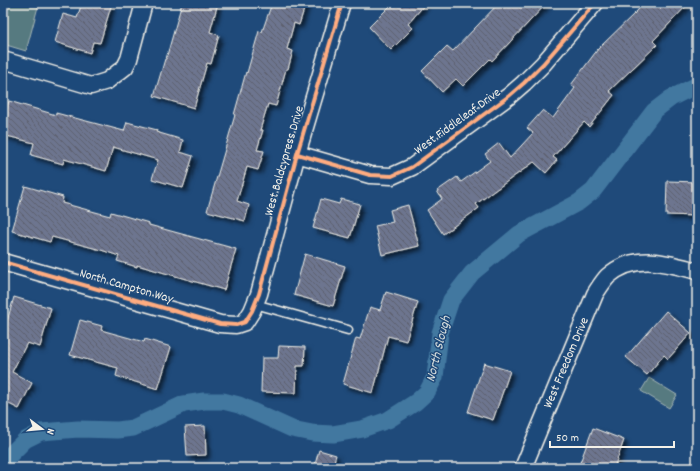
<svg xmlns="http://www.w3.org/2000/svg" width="700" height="471" viewBox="0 0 700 471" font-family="Dekko,sans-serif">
  <defs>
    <pattern id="building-back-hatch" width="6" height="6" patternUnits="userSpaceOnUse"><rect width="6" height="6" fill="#6d748f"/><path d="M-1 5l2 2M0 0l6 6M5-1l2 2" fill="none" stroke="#5d606e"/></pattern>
    <filter id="shadow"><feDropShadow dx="3.5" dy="3.5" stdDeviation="2" flood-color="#0009"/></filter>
  </defs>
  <rect width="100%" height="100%" fill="#1f4a7a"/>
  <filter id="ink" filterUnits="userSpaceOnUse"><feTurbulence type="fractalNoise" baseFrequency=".025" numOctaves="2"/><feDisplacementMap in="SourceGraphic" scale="8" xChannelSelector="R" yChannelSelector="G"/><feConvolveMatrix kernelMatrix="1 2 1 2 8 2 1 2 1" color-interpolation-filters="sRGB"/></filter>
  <g filter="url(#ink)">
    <!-- park -->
    <path fill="#577a80" stroke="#a6b6b4" d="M3,3H39L26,51L3,44Z
      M649,378L677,395L669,408L641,391Z"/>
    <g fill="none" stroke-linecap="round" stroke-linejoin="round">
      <!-- canal -->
      <path stroke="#4378a0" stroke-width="17" d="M3,462L25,440L41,432L78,429L118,430L133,428L184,404L204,401H223L239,405L292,429L312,433L333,434L362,429L388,420L416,402L427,392L435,377L440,333L451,300L472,273L519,234L579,202L593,191L654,111L671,98L697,85"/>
    </g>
    <!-- building -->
    <path fill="url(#building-back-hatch)" stroke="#f4f1e8" filter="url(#shadow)" d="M82,3H112L100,43L93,42L90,53L55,42L63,14L77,18Z
      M182,3H218L210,32L219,35L211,64L207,63L194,108L154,96L165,59H166Z
      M272,3H306L299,25L294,23L287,49L293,51L288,69H286L276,106L268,104L260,130H263L257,150L264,151L258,170L247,167L237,201L249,205L245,221L207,211L235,115H234L246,72L247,73L259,31L262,32Z
      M393,3H426L408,24L413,28L391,50L369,27Z
      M499,3H547L492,61L490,59L463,86L456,79L442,92L422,71L447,46L453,51Z
      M644,3H689L653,41L657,45L609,91L614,95L589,127L584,122L553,157L557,160L546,173L534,162L476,204L479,208L443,234L427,210L442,199L437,191L457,177L461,182L490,161L485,154L499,143L510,158L533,133L527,128L543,110L553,118L575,88L571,85L598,49L637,11Z
      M9,101L56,115V113L124,131L127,122L157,130L156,132L183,140L180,152L193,156L183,188L152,179L158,160L113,147L106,171L64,159L63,164L31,155L34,143L3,135V121Z
      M667,181L697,182V216L666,215Z
      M25,186L63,197L62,203L110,216L111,212L149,223V225L236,249L224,290L137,265V267L117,261L119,256L101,250L52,237L50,242L12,231Z
      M321,199L339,204L341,199L360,204L350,238L313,228Z
      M408,205L419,246L382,255L375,226L393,222L390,210Z
      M305,254L345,266L333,306L294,295Z
      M386,292L418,302L406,341L388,336L373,393L343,384L356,338L360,339L370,307L380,310Z
      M14,297L51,308L40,347L27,343L12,372L32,383L19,409L3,401V335Z
      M666,311L691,333L668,359L664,355L647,375L626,357Z
      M80,320L102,326L101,330L144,342L145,339L171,347L158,389L116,376L118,368L70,355Z
      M279,346L305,347L304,366H297L296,393L261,392L262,358H278Z
      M484,363L510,371L493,420L468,412Z
      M205,426L206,455L187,456L185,427Z
      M593,428L624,440L614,468H578Z
      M319,450L336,455L332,468H314Z"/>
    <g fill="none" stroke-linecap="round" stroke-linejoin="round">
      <defs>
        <path id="lane" d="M255,304L348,330"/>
        <path id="street" d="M3,60L91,86L107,81L125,67L129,59L144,3
          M297,154L370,175L392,176L412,167L509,96L524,83L543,64L595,3
          M3,262L220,324L236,325L245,322L252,311L259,294L297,154L342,3
          M523,468L595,294C599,288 603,281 608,276C635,252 667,263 697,271"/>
      </defs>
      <!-- lane casing -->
      <use href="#lane" stroke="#f4f1e8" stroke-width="11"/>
      <!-- street casing -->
      <use href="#street" stroke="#f4f1e8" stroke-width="19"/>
      <!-- lane -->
      <use href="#lane" stroke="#1f4a7a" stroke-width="8"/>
      <!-- street -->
      <use href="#street" stroke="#1f4a7a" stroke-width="16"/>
      <defs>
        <path id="cycleway" d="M297,154L370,175L392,176L412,167L509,96L524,83L543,64L595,3
          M3,262L220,324L236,325L245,322L252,311L259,294L297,154L342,3"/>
      </defs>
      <!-- cycleway casing -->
      <use href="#cycleway" stroke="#1f4a7a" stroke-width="6"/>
      <!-- cycleway -->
      <use href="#cycleway" stroke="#ffac80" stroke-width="4"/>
    </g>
  </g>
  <g text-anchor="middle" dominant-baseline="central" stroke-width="3" stroke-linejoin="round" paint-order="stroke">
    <!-- street labels -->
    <g font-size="13" fill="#f4f1e8" stroke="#1f4a7a">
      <text transform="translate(458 122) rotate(-36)">West Fiddleleaf Drive</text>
      <text transform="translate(285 161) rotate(-74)">West Baldcypress Drive</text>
      <text transform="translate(126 287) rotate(16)">North Campton Way</text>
      <text transform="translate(567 363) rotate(-67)">West Freedom Drive</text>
    </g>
    <!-- water labels -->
    <g font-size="14" font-style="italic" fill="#d9dfdd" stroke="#1f4a7a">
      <text transform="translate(439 349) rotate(-76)">North Slough</text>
    </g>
  </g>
  <!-- margin -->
  <rect width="700" height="471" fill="none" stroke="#1f4a7a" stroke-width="16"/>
  <rect x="8" y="8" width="684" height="455" fill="none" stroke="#f4f1e8" stroke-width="1.5" filter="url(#ink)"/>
  <!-- north arrow -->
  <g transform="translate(42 429) rotate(106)" stroke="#1f4a7a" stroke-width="3" paint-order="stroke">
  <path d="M0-3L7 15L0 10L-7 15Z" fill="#f4f1e8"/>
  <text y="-6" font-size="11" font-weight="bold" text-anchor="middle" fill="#f4f1e8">N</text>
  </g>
  <!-- scale -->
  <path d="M550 441v6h124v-6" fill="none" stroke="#f4f1e8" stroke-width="2"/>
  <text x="556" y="441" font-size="12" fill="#f4f1e8" stroke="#1f4a7a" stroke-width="3" paint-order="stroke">50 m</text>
</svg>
